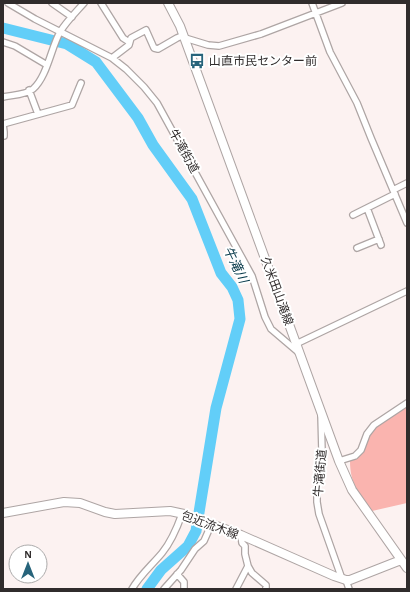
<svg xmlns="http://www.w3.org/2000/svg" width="410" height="592" viewBox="0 0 410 592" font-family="'Alegreya Sans','Noto Sans JP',sans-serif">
  <rect width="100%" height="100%" fill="#fcf2f1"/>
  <!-- green -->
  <path fill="#fab4af" d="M407,406V503L372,511C359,493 350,484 350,461L357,457L374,428Z"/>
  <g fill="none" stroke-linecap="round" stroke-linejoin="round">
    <!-- river -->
    <path stroke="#62cef8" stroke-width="11" d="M3,28L67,44L96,62L138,118L153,145L192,199L221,273L232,287L238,300L240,319L216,408L196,531L188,546L161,570L147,589"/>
    <defs>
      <path id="street" d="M8,3L35,19L112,58L126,69L144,87L157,103L252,276L265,317L271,329L298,352
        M52,3L72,17
        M101,3L123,38L129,42
        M312,3L330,52L357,103L371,138L407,223
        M185,38L208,45L219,46L261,34L342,3
        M3,42L15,46L47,65
        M112,58L129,45L131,38L146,30L154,48L158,49L177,38L184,35
        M29,90L38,114
        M3,97C12,95 26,95 33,89C47,77 51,48 60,32C66,22 76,12 84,3
        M3,124L72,105L81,83
        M3,124L4,132V136
        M393,190L407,183
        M367,208L381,245
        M353,215L395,194
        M357,248L379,239
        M296,344L407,291
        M321,415L322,452L317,478V502L319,514L342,579
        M339,461L355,456L361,450L367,434L374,425L407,403
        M248,566L252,573L266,585V589
        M177,574L184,582V589
        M346,580L349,589
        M132,589C140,575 152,565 162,553C171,542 177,528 182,514
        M164,589L181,570L195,549L204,541L211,525
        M236,589L248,566L245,554V546L242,543L241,535"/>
      <path id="secondary" d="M168,3L180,26L339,461L352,490L407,568
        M3,513L64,502L80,503L105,512L115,514L170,511L184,514L241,535L334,576L346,580H350L401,560"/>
    </defs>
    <!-- street casing -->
    <use href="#street" stroke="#aea5a4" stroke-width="8"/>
    <!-- secondary casing -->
    <use href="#secondary" stroke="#aea5a4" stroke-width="10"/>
    <!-- street -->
    <use href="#street" stroke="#fff" stroke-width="5.5"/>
    <!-- secondary -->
    <use href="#secondary" stroke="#fff" stroke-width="8"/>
  </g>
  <!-- icons -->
  <defs>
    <symbol id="bus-bare" viewBox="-9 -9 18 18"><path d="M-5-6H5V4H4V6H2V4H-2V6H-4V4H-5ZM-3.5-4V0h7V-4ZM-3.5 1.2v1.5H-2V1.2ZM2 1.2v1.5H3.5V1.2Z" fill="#27647b" stroke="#fff" stroke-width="2.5" paint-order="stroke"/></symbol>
  </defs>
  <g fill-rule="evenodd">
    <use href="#bus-bare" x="186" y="50" width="22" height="22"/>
  </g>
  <g text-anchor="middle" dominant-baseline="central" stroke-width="4" stroke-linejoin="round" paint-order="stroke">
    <!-- poi labels -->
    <g font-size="12" fill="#302c2c" stroke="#fff" text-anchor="start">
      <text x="209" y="61">山直市民センター前</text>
    </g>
    <!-- street labels -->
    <g font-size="12" fill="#302c2c" stroke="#fff">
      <text transform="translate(184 151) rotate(61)">牛滝街道</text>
      <text transform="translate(277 291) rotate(70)">久米田山滝線</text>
      <text transform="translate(320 473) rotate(-85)">牛滝街道</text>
      <text transform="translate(210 525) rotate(20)">包近流木線</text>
    </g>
    <!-- water labels -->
    <g font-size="13" font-style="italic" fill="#023546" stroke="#fff">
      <text transform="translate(235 265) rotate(64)">牛滝川</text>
    </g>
  </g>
  <!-- border -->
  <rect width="410" height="592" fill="none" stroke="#302c2c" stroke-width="8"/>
  <!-- north arrow -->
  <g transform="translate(28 564)"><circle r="19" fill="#ffffff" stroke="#acabab"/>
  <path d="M0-3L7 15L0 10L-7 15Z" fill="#27647b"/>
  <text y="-6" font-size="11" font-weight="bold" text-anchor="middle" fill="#302c2c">N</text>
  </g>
</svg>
